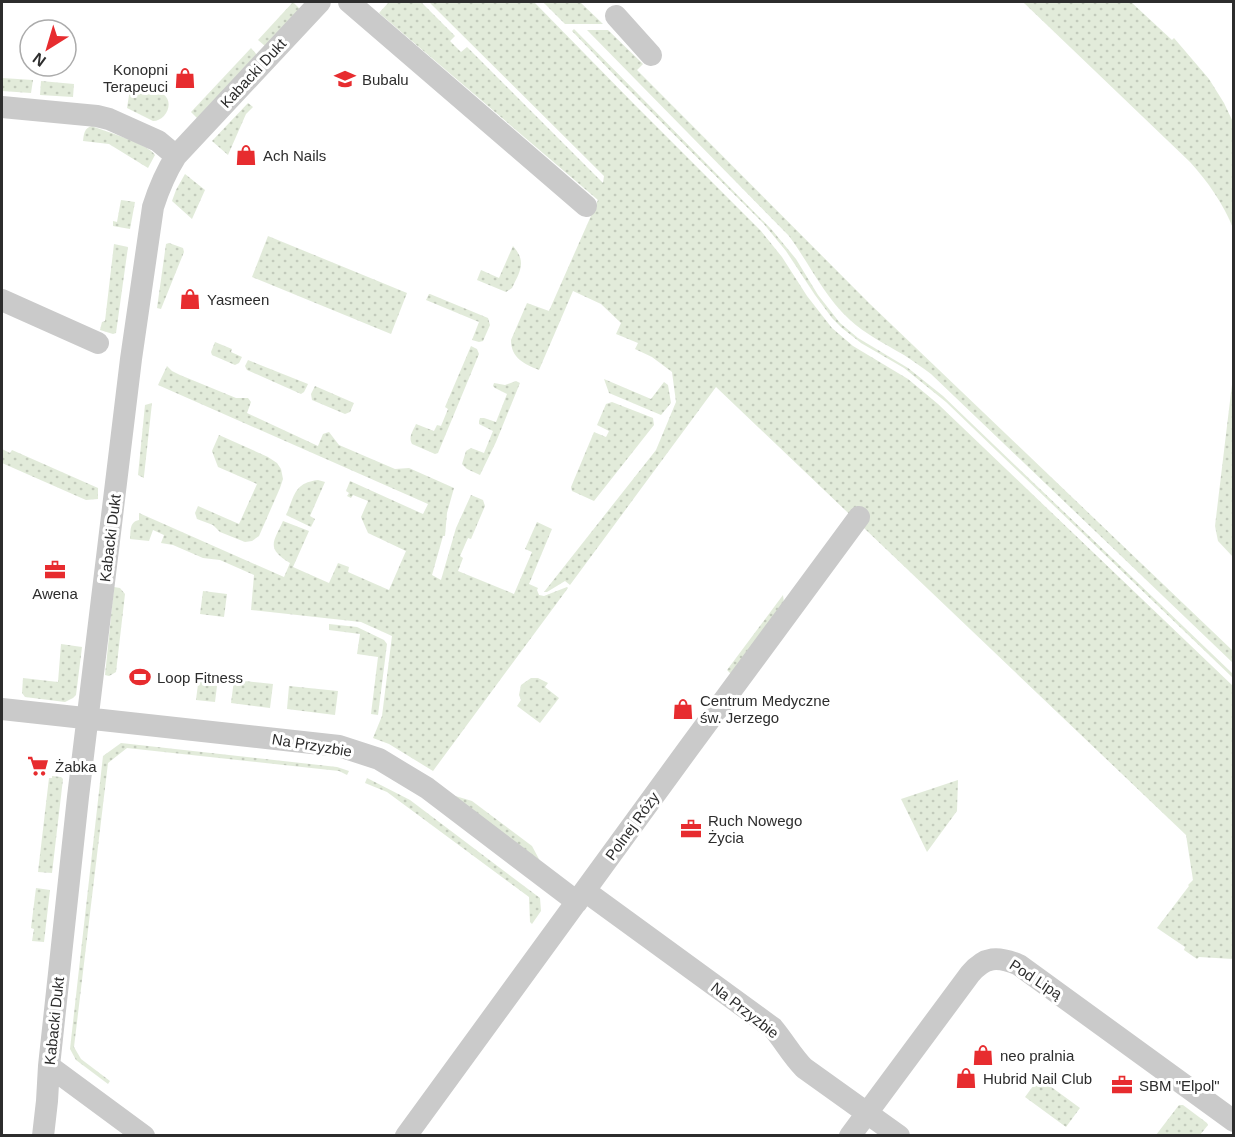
<svg xmlns="http://www.w3.org/2000/svg" width="1235" height="1137" viewBox="0 0 1235 1137" font-family="Helvetica,sans-serif">
  <defs>
    <pattern id="green-dots" width="8" height="8" patternUnits="userSpaceOnUse" patternTransform="scale(1.5)"><rect width="8" height="8" fill="#e2ebda"/><path d="M2 2h.1M6 6h.1" fill="none" stroke="#c2cabb" stroke-width="1.8" stroke-linecap="round"/></pattern>
  </defs>
  <rect width="100%" height="100%" fill="#fff"/>
  <!-- green -->
  <path fill="url(#green-dots)" d="M293,2L300,9L265,46L258,40Z
    M389,2H421L455,36L450,41L461,52L467,47L603,183L604,176L429,2H534L633,103L761,231L782,257L807,296L832,328L853,346L908,379L938,404L1233,686V959L1199,957L1197,959L1184,950L1185,947L1157,928L1189,886L1188,885L1193,880L1186,835L716,387L570,585L565,581L547,592H544L656,450L676,402L672,372L652,357L635,349L638,343L616,334L621,323L601,304L573,291L539,370C524,364 511,358 511,340L527,303L549,311L598,200L379,13Z
    M543,2H580L603,24H565Z
    M1023,2H1131L1172,40L1174,38L1209,79L1224,103L1233,122V228C1223,203 1208,182 1190,162Z
    M574,29L772,230L796,259L818,295L840,323L858,338L908,368L943,396L1233,674V678L946,402L904,368L861,343L842,328L832,318L815,295L786,251L763,223L621,82L572,31Z
    M587,30H608L643,64L637,70L870,304L1233,651V663L931,374C922,367 913,361 904,355C885,344 865,334 849,319C824,296 809,263 789,236Z
    M251,48L257,55L197,118L191,112Z
    M2,78L33,80L31,93L2,91Z
    M41,81L74,84L73,97L40,95Z
    M130,89C139,90 154,89 163,94C175,102 166,121 153,121L127,108Z
    M248,103L253,107L246,114L228,155L212,141Z
    M92,126C107,132 147,143 155,155L148,168L109,144L83,141C84,134 84,128 92,126Z
    M185,174L205,190L192,219L172,201L176,190Z
    M121,200L135,202L130,229L113,226V221L117,222Z
    M268,236L407,293L391,334L252,277Z
    M169,243L183,248L184,252L161,309L157,308L166,244Z
    M114,244L128,247L116,333L113,334L100,330L102,322L105,321Z
    M513,246C527,262 520,271 512,288L506,292L477,280L481,270L499,278Z
    M429,294H430L488,318L490,325L483,341L479,342L472,340L479,322L426,300Z
    M215,342L232,349L231,352L242,357L239,363L235,365L212,355L211,352Z
    M471,346L477,349L479,354L438,453L435,454L412,444C408,437 413,431 416,424L434,431L437,425L441,426L448,409L445,407Z
    M248,360L308,384L304,392L301,394L247,370L245,366Z
    M167,366L172,371L180,375L236,398H248L251,402L247,413L318,446L323,434L329,432L339,445L395,469L409,468L454,488L447,513L445,536H443L432,575L441,580L456,528L471,495L483,500L485,506L471,539L468,538L460,556L463,558L458,571L514,594L532,552L525,549L537,522L552,529L529,584L538,588L537,590L539,595L544,596L567,587L568,588L433,771L389,744L373,738L382,716L392,636L361,622L251,610L254,575L220,560L203,558L173,545L161,543L164,535L153,530L149,541L130,539C131,531 129,522 139,520V513L284,577L290,563C266,548 273,543 283,521L309,531L293,567L329,583L338,563L349,567L348,572L389,590L406,551L368,533L361,517L368,501L353,495L351,498L347,496L349,493L346,491L350,481L423,514L428,504L158,385Z
    M1233,376V557L1218,541L1215,526Z
    M604,379L651,399L664,382L668,385L671,403L661,415L609,393Z
    M516,381L520,383L496,442L480,475L467,469L462,464L466,451L471,448L484,453L493,431L479,424V421L480,418H484L496,422L507,394L495,388L493,386L494,383L505,385Z
    M315,386L354,403L350,412L345,414L312,400L311,394Z
    M612,402L653,418L654,425L594,501L572,491L571,487L594,432L606,437L609,431L597,425L606,404Z
    M152,403L144,476V478L138,475L145,405Z
    M219,435L268,457L277,463L281,469L283,479L280,488L259,536L252,541L245,542L220,532L213,525L197,519L195,513L198,506L239,524L257,484L218,467L212,451Z
    M2,449L10,453L12,450L98,488V499L86,500L2,463Z
    M318,480L325,482L310,516L315,519L311,527L286,515C295,495 294,483 318,480Z
    M114,587L120,588L125,594L116,672L109,676L105,675Z
    M203,591L227,594L224,617L200,614Z
    M783,595L784,603L731,674L727,670Z
    M329,624L357,627L384,640L387,644L378,715L371,714L378,657L357,654L360,634L329,630Z
    M61,644L82,647L76,695L73,698L65,702L25,697L22,693L23,678L58,682Z
    M199,676L218,678L215,702L196,700Z
    M531,678H538L548,683L545,687L559,698L540,723L517,706L521,700L519,695L521,685Z
    M234,680L273,684L270,708L231,703Z
    M289,686L338,691L335,715L287,709Z
    M121,743L337,767L349,771L347,775L339,771L127,748L108,763L74,1047L81,1059L110,1081L108,1084L76,1060L70,1049L103,756Z
    M52,776L61,777L63,779L52,873L38,872L49,778H52Z
    M367,778L410,800L540,898L541,911L532,924L530,922L529,897L387,792L365,783Z
    M958,780L957,811L927,852L901,799Z
    M452,795L472,801L532,846L540,861Z
    M36,888L50,890L44,942L32,941L34,929L31,928Z
    M1039,1078L1080,1108L1066,1127L1025,1097Z
    M1179,1105H1183L1207,1123L1208,1125L1200,1135H1156Z"/>
  <g fill="none" stroke-linecap="round" stroke-linejoin="round">
    <!-- street -->
    <path stroke="#cacaca" stroke-width="22" d="M349,2L586,206
      M616,16L651,55
      M2,107L97,116L109,119L158,141L176,156
      M2,300L98,343
      M2,709L339,746L379,759L427,788L577,902
      M585,891L773,1028C784,1041 792,1056 804,1068L899,1136
      M49,1066L144,1136
      M43,1136L47,1101L49,1066L78,797L131,359L153,207C159,188 166,172 176,156L320,2
      M406,1136L688,749L859,517
      M850,1136L970,974C985,956 998,956 1019,965L1234,1121"/>
  </g>
  <!-- icons -->
  <defs>
    <symbol id="shop-bare" viewBox="-9 -9 18 18"><path d="M-5-2.5h2.3a2.7 3.5 0 0 1 5.4 0H5L5.5 6h-11ZM-1.5-2.5h3a1.5 2.3 0 0 0-3 0Z" fill="#e72c2f" stroke="#fff" stroke-width="2.5" paint-order="stroke"/></symbol>
    <symbol id="school-bare" viewBox="-9 -9 18 18"><path d="M0-5L7-2L0 1L-7-2ZM-4 1L0 2.5L4 1V4Q0 6-4 4Z" fill="#e72c2f" stroke="#fff" stroke-width="2.5" paint-order="stroke"/></symbol>
    <symbol id="office-bare" viewBox="-9 -9 18 18"><path d="M-6-3h4V-5.5h4V-3h4V5H-6ZM-1-4.5V-3h2v-1.5ZM-6 0V1H6V0Z" fill="#e72c2f" stroke="#fff" stroke-width="2.5" paint-order="stroke"/></symbol>
    <symbol id="stadium-bare" viewBox="-9 -9 18 18"><path d="M0-5a6.5 5 0 1 0 0 10a6.5 5 0 1 0 0-10ZM-3.5-1.8h7v3.6h-7Z" fill="#e72c2f" stroke="#fff" stroke-width="2.5" paint-order="stroke"/></symbol>
    <symbol id="supermarket-bare" viewBox="-9 -9 18 18"><path d="M-6-5.5h2.5l.6 2H6L4.5 2H-2.5L-4.4-4H-6ZM-1.5 3.2a1.3 1.3 0 1 0 .1 0ZM3 3.2a1.3 1.3 0 1 0 .1 0Z" fill="#e72c2f" stroke="#fff" stroke-width="2.5" paint-order="stroke"/></symbol>
  </defs>
  <g fill-rule="evenodd">
    <use href="#shop-bare" x="170" y="63" width="30" height="30"/>
    <use href="#school-bare" x="330" y="64" width="30" height="30"/>
    <use href="#shop-bare" x="231" y="140" width="30" height="30"/>
    <use href="#shop-bare" x="175" y="284" width="30" height="30"/>
    <use href="#office-bare" x="40" y="555" width="30" height="30"/>
    <use href="#stadium-bare" x="125" y="662" width="30" height="30"/>
    <use href="#shop-bare" x="668" y="694" width="30" height="30"/>
    <use href="#supermarket-bare" x="23" y="751" width="30" height="30"/>
    <use href="#office-bare" x="676" y="814" width="30" height="30"/>
    <use href="#shop-bare" x="968" y="1040" width="30" height="30"/>
    <use href="#shop-bare" x="951" y="1063" width="30" height="30"/>
    <use href="#office-bare" x="1107" y="1070" width="30" height="30"/>
  </g>
  <g text-anchor="middle" dominant-baseline="central" stroke-width="6" stroke-linejoin="round" paint-order="stroke">
    <!-- poi labels -->
    <g font-size="15" fill="#2d2d2d" stroke="#fff" text-anchor="start">
      <text x="168" y="69" text-anchor="end">Konopni<tspan x="168" dy="17">Terapeuci</tspan></text>
      <text x="362" y="79">Bubalu</text>
      <text x="263" y="155">Ach Nails</text>
      <text x="207" y="299">Yasmeen</text>
      <text x="55" y="593" text-anchor="middle">Awena</text>
      <text x="157" y="677">Loop Fitness</text>
      <text x="700" y="700">Centrum Medyczne<tspan x="700" dy="17">św. Jerzego</tspan></text>
      <text x="55" y="766">Żabka</text>
      <text x="708" y="820">Ruch Nowego<tspan x="708" dy="17">Życia</tspan></text>
      <text x="1000" y="1055">neo pralnia</text>
      <text x="983" y="1078">Hubrid Nail Club</text>
      <text x="1139" y="1085">SBM "Elpol"</text>
    </g>
    <!-- street labels -->
    <g font-size="15" fill="#2d2d2d" stroke="#fff">
      <text transform="translate(253 73) rotate(-47)">Kabacki Dukt</text>
      <text transform="translate(110 538) rotate(-83)">Kabacki Dukt</text>
      <text transform="translate(312 745) rotate(9)">Na Przyzbie</text>
      <text transform="translate(632 826) rotate(-54)">Polnej Róży</text>
      <text transform="translate(1036 979) rotate(33)">Pod Lipą</text>
      <text transform="translate(745 1010) rotate(38)">Na Przyzbie</text>
      <text transform="translate(54 1021) rotate(-84)">Kabacki Dukt</text>
    </g>
  </g>
  <!-- border -->
  <rect width="1235" height="1137" fill="none" stroke="#2d2d2d" stroke-width="6"/>
  <!-- north arrow -->
  <g transform="translate(48 48) rotate(217)"><circle r="28" fill="#ffffff" stroke="#ababab" stroke-width="1.5"/>
  <path d="M0-4.5L10 22L0 15L-10 22Z" fill="#e72c2f"/>
  <text y="-9" font-size="16" font-weight="bold" text-anchor="middle" fill="#2d2d2d">N</text>
  </g>
</svg>
